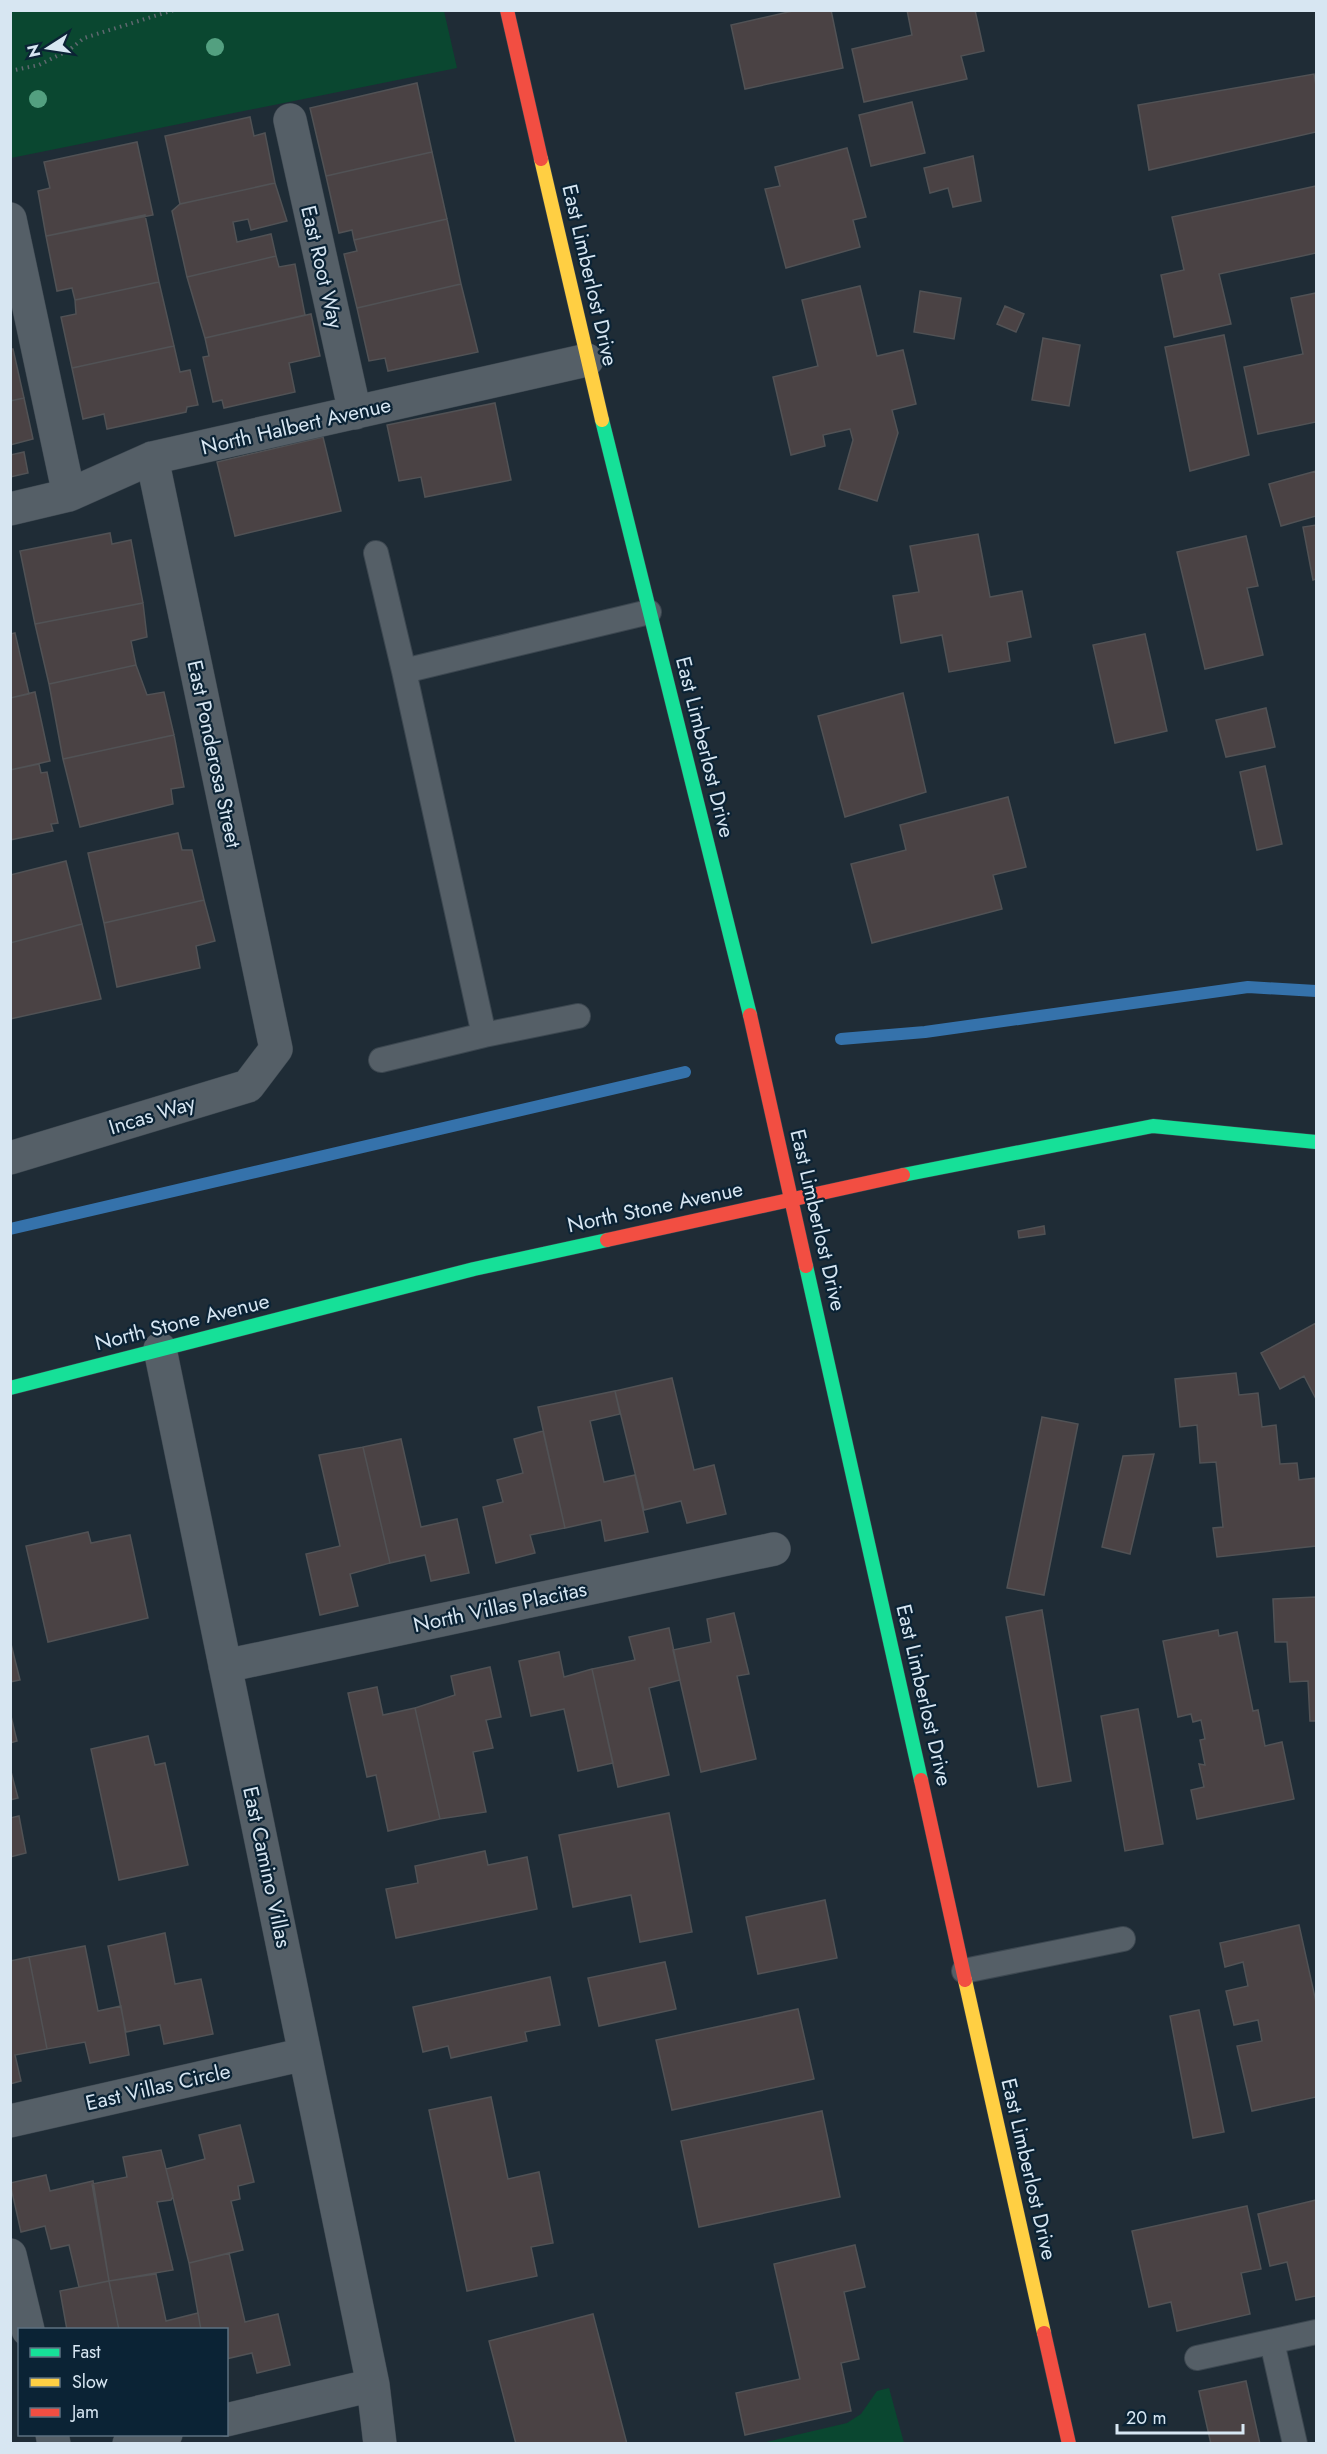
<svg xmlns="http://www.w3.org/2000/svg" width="1327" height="2454" viewBox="0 0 1327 2454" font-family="Jost,sans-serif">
  <rect width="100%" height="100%" fill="#1f2c36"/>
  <!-- green -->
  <path fill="#0a4730" d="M11,10L444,11L457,68L11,158Z
    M889,2388L904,2443H762L847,2423L861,2414L877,2391Z"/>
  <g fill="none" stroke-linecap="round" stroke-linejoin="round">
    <!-- stream -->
    <path stroke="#3572ab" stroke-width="12" d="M841,1039L925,1032L1248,987L1316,991
      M10,1229L685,1072"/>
  </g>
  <!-- building -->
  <path fill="#4a4244" stroke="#515255" stroke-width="1.5" d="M797,10H831L843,68L745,89L731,25Z
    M907,10H975L984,51L961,56L967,79L864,102L852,49L912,35Z
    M1314,74L1316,86V132L1149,170L1138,105Z
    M417,83L432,152L326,176L310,108Z
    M912,102L925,153L871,166L859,115Z
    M250,117L254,136L265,133L275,183L180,204L165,136Z
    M137,142L153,215L46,236L38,191L50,188L44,162Z
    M847,148L866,217L853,220L860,247L786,268L765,189L780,186L775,167Z
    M432,152L447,219L354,240L352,230L339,233L326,176Z
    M973,156L981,201L953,207L948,188L930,193L924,168Z
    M275,183L287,221L251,230L248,219L233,222L237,242L271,234L276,256L187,277L172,211L180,204Z
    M1316,186V253L1219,274L1231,324L1174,337L1161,275L1184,270L1172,217Z
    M145,215L159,282L75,300L72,288L57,291L46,236Z
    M447,219L461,284L357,308L344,254L357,251L354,240Z
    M276,256L279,267L295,264L305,315L205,338L187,277Z
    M159,282L174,346L72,368L61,317L76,314L75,300Z
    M461,284L478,352L388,371L385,358L369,361L357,308Z
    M860,286L877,356L903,350L916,404L892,410L898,433L877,501L839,489L853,440L850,429L823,435L825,446L791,455L773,377L818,366L802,300Z
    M920,291L961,298L954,339L914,332Z
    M1316,293V422L1258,434L1244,367L1303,354L1291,298Z
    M1005,306L1024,314L1016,332L997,324Z
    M311,314L320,356L289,363L295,392L224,408L222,400L213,402L203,357L209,356L205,338Z
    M1224,335L1249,455L1190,471L1165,347Z
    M1043,338L1080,345L1069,406L1032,400Z
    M174,346L180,372L190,370L198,405L187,407L186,412L107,429L104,414L83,419L72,368Z
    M10,349H13L24,398L10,401Z
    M24,398L33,439L10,445V401Z
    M495,403L511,480L425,497L421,477L399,481L387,425Z
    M323,437L341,511L235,536L217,462Z
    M24,452L28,473L10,477V455Z
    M1316,471V516L1281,526L1269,484Z
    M1316,525V579L1313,580L1303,527Z
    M110,533L112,544L131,540L143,603L35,624L20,551Z
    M978,534L990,597L1022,591L1031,637L1007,642L1010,661L949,672L942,635L901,643L893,596L919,592L910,546Z
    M1246,536L1258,586L1247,588L1263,655L1205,669L1177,552Z
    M143,603L147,637L131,641L136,665L49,684L35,624Z
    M15,633L29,694L10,698V634Z
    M1145,634L1167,731L1115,743L1093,645Z
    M136,665L147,695L164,692L174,735L63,759L49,684Z
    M35,692L50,761L10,770V698Z
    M903,693L926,792L845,817L818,716Z
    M1266,708L1275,747L1226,757L1216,720Z
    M174,735L184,787L171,789L173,804L80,827L63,759Z
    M39,764L41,773L47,772L58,823L51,824L53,831L10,840V770Z
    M1265,766L1282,844L1257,850L1240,772Z
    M1008,797L1026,867L993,875L1002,909L872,943L851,864L906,850L900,825Z
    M178,833L182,850H192L204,900L104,923L88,853Z
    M66,861L82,924L10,943V875Z
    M204,900L215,941L196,946L200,968L117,987L104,923Z
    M82,924L101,999L10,1019V943Z
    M1044,1226L1045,1234L1019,1238L1018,1231Z
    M1316,1323V1399L1304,1376L1280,1389L1261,1353Z
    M1236,1373L1239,1395L1258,1393L1262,1427L1276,1425L1280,1464L1297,1463L1299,1480L1315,1478L1316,1546L1217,1557L1213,1528L1223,1527L1216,1462L1200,1463L1197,1425L1180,1427L1175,1379Z
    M672,1378L694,1470L714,1465L726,1514L687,1523L681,1501L644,1510L615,1391Z
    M615,1391L620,1414L590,1421L604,1482L635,1475L648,1532L605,1541L601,1520L565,1528L538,1407Z
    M1042,1417L1078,1424L1044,1595L1007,1588Z
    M543,1431L565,1528L530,1535L535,1553L496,1563L483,1507L503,1502L497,1480L523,1473L514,1439Z
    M401,1439L421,1527L457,1519L469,1573L431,1581L425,1555L390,1563L363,1447Z
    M363,1447L390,1563L350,1574L358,1606L320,1615L306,1554L340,1546L319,1455Z
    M1154,1454L1130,1554L1102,1547L1123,1456Z
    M88,1532L91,1543L130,1535L148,1618L48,1642L26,1546Z
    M1316,1597V1721H1310L1308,1681L1290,1682L1287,1642H1275L1273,1599Z
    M1042,1610L1071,1781L1038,1787L1006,1617Z
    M734,1613L749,1674L737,1676L756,1759L701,1772L673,1650L711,1642L707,1619Z
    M669,1628L680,1680L649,1688L669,1775L618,1787L592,1669L635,1660L629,1637Z
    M1218,1630L1219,1636L1237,1632L1253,1711L1258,1710L1265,1746L1282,1742L1294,1799L1197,1819L1191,1790L1204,1787L1199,1764L1205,1765L1200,1740L1205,1739L1201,1720L1193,1722L1191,1714L1178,1717L1163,1641Z
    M10,1640L20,1680L10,1682Z
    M559,1652L564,1677L592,1669L613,1763L578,1771L564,1709L531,1716L519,1661Z
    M490,1667L501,1717L486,1720L493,1748L473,1752L486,1812L440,1819L415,1708L455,1695L451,1676Z
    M377,1687L383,1715L415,1708L440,1819L388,1831L376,1775L367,1777L348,1693Z
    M1138,1709L1163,1844L1125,1851L1101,1716Z
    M10,1712L17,1741L10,1743Z
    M148,1736L155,1765L165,1763L188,1865L119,1880L91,1749Z
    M10,1768L18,1798L10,1800Z
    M669,1813L692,1932L640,1942L631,1895L573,1907L559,1835Z
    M19,1816L26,1853L10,1857V1818Z
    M485,1851L488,1865L527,1857L537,1909L396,1938L386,1889L418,1883L415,1866Z
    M825,1900L837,1958L758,1974L746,1917Z
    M1299,1925L1316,2002V2097L1252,2111L1237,2046L1262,2041L1258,2020L1234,2025L1226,1991L1248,1986L1243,1962L1225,1967L1220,1943Z
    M165,1933L175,1984L201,1979L213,2034L164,2044L160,2025L126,2032L108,1946Z
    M85,1946L98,2011L121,2006L129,2055L90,2063L85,2042L47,2049L29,1957Z
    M29,1957L47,2049L15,2055L21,2081L10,2084V1961Z
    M665,1962L676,2009L599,2026L588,1978Z
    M550,1977L560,2025L525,2032L527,2041L451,2058L448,2046L423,2052L413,2007Z
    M798,2009L814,2079L672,2110L656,2040Z
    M1199,2010L1224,2132L1193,2138L1170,2016Z
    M491,2097L508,2179L539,2172L553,2243L531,2247L537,2276L467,2291L429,2110Z
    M822,2111L840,2197L699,2227L681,2141Z
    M240,2125L254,2182L238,2186L240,2199L231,2201L243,2250L189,2263L166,2169L205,2159L199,2135Z
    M161,2150L173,2196L171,2200L157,2202L173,2270L109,2281L92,2184L127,2177L123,2157Z
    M46,2175L50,2191L93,2181L109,2281L79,2287L69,2245L51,2249L45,2226L21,2232L10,2183Z
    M1316,2200V2296L1296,2300L1287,2262L1270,2266L1258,2214Z
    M1247,2206L1261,2269L1241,2273L1250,2314L1177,2331L1171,2302L1149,2307L1132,2231Z
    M855,2245L865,2287L844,2292L859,2359L841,2363L851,2411L745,2435L736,2393L800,2379L774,2264Z
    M229,2253L245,2322L278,2314L290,2365L257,2373L252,2353L226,2359V2330H201L189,2263Z
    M156,2274L166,2321L198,2313L201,2330H119L109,2281Z
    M109,2281L119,2330H67L60,2291Z
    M593,2314L627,2444H516L489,2341Z
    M1246,2381L1260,2444H1211L1199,2391Z"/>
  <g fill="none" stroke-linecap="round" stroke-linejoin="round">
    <defs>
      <path id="lane" d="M376,553L404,671
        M484,1035L578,1016
        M381,1060L484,1035L404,671L649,612
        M964,1971L1123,1939
        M1272,2342L1295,2444
        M1197,2358L1316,2332"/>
      <path id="street" d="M290,120L355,413
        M10,219L69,495
        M10,509L69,495L152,458L587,360
        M10,1158L248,1086L276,1049L152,458
        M160,1349L373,2385L380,2444
        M225,1666L774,1549
        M10,2121L305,2054
        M10,2255L28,2330
        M226,2420L373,2385
        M52,2434L54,2444
        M129,2444L166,2434"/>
      <path id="fast" d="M602,420L750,1015
        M903,1175L1153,1126L1316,1142
        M806,1266L921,1780
        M10,1388L474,1269L607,1240"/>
      <path id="slow" d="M541,159L602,420
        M965,1980L1044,2333"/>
      <path id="jam" d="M507,10L541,159
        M750,1015L806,1266
        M607,1240L903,1175
        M921,1780L965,1980
        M1044,2333L1069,2444"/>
    </defs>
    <!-- lane casing -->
    <use href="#lane" stroke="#3c4750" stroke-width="26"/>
    <!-- street casing -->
    <use href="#street" stroke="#3c4750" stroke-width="34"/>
    <!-- fast casing -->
    <use href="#fast" stroke="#3c4750" stroke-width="15"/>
    <!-- slow casing -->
    <use href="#slow" stroke="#3c4750" stroke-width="15"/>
    <!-- jam casing -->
    <use href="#jam" stroke="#3c4750" stroke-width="15"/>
    <!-- path -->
    <path stroke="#5f686f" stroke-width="4" stroke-dasharray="1.5 4.5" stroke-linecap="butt" d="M10,71L39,65L69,50L84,38L174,10"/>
    <!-- lane -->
    <use href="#lane" stroke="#555f67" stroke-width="24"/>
    <!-- street -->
    <use href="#street" stroke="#555f67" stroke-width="33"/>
    <!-- fast -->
    <use href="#fast" stroke="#16e098" stroke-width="14"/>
    <!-- slow -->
    <use href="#slow" stroke="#ffcf43" stroke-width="14"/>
    <!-- jam -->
    <use href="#jam" stroke="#f24e42" stroke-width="14"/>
  </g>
  <!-- trees -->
  <g fill="#53a080">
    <circle cx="215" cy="47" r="9"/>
    <circle cx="38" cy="99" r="9"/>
  </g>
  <g text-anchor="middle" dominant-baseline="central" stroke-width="4.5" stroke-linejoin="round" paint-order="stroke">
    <!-- street labels -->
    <g font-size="21" fill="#d7e6f2" stroke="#0b2335">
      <text transform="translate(322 267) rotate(77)">East Root Way</text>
      <text transform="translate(590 275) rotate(77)">East Limberlost Drive</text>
      <text transform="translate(296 426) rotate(-13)">North Halbert Avenue</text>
      <text transform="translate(705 747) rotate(76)">East Limberlost Drive</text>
      <text transform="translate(214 754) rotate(78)">East Ponderosa Street</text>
      <text transform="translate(152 1115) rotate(-17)">Incas Way</text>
      <text transform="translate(655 1207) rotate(-12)">North Stone Avenue</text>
      <text transform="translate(818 1220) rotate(77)">East Limberlost Drive</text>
      <text transform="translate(182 1322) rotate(-14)">North Stone Avenue</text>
      <text transform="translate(500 1607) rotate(-12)">North Villas Placitas</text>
      <text transform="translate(924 1695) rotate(77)">East Limberlost Drive</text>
      <text transform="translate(267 1867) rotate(78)">East Camino Villas</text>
      <text transform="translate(158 2087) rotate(-13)">East Villas Circle</text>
      <text transform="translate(1029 2169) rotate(77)">East Limberlost Drive</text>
    </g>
  </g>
  <!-- border -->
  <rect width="1327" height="2454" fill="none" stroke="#d7e6f2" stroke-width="24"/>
  <!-- legend -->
  <rect x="18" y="2328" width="210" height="108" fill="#0b2335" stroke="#5d7181" stroke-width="1.5"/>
  <rect x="30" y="2348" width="30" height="9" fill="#16e098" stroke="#5d7181" stroke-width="1.5"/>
  <text x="72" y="2358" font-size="18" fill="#d7e6f2">Fast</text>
  <rect x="30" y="2378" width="30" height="9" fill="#ffcf43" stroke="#5d7181" stroke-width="1.5"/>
  <text x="72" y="2388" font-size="18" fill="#d7e6f2">Slow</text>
  <rect x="30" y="2408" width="30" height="9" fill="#f24e42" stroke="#5d7181" stroke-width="1.5"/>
  <text x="72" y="2418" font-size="18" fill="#d7e6f2">Jam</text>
  <!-- north arrow -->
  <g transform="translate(48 48) rotate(258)" stroke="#0b2335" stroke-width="4.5" paint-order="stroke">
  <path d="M0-4.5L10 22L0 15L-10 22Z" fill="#d7e6f2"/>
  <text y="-9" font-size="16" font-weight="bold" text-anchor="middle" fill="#d7e6f2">N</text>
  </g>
  <!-- scale -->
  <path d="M1117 2424v9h126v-9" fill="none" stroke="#d7e6f2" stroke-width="3"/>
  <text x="1126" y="2424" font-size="18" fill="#d7e6f2" stroke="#0b2335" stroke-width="4.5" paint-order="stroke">20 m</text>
</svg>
